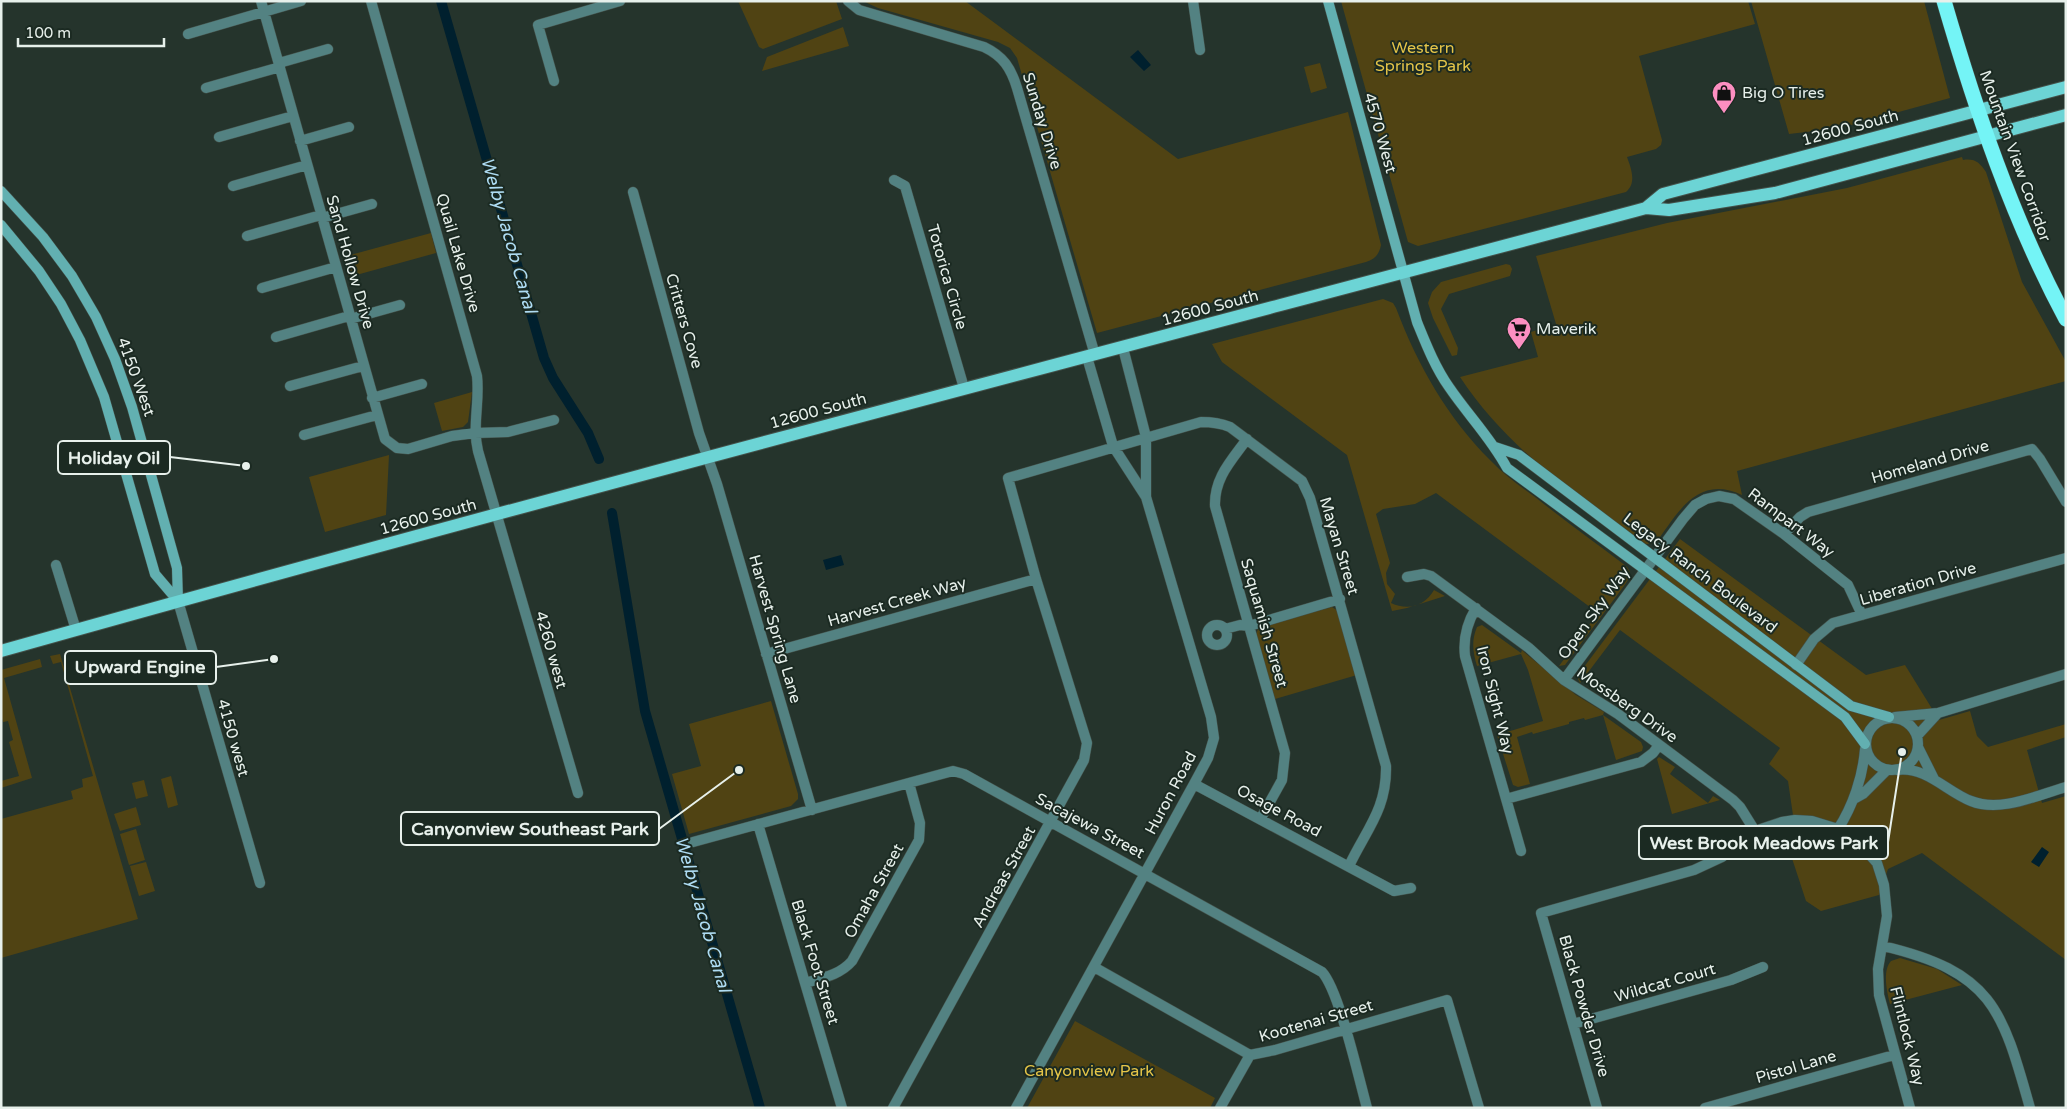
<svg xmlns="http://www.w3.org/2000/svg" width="2067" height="1109" viewBox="0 0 2067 1109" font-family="'Varela Round',sans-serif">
  <rect width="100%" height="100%" fill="#25342c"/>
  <!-- green -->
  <path fill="#504313" d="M738,1H836L842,19L763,49L759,47Z
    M863,1H965L1178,159L1348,112L1381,245C1379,255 1375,259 1366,262L1097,333L1017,58L1010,48L998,42L878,8Z
    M1341,1H1748L1755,24L1639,56L1662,140L1661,145L1656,149L1627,157C1631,168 1637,183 1626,192L1418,246L1408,242Z
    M1751,1H1924L1950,98L1840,128L1789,134Z
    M843,27L849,46L762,71L767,57Z
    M1320,63L1327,88L1311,93L1304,67Z
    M1962,157L1963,160C1975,158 1980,163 1986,172L2022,282L2066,362V381L1737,471L1742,495C1697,474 1678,513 1655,544H1646C1576,494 1508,450 1460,377L1538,357L1531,332L1556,324L1536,256L1667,223L1847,188Z
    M431,233L436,253L349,277L343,257Z
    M1506,264L1510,265L1512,269L1510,276L1449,294L1441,309L1458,348L1457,355L1452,356L1433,318L1428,303L1432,292L1441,282Z
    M1383,299L1393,303L1396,308C1418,366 1447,417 1491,461C1504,475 1520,486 1535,497C1565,521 1596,543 1626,566C1633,573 1629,579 1624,586L1565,665L1559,666L1598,613L1436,493L1415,504L1383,509L1376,514L1390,563L1386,573L1387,584L1395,594L1391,603C1408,611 1425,606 1434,590L1445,596L1407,608L1392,611L1347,455L1222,362L1212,344Z
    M472,392L468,422L463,427L442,431L434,403Z
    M389,455L386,515L325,532L309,477Z
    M1680,539L1866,675L1905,665L1939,720L1970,711L1977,736L1988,747L2066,724V737L2027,750L2042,803L2066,796V960L1922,853L1888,869L1879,895L1821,911L1806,901L1783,831L1795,829L1788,781L1769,764L1780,748L1620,630L1580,683L1578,679L1581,671Z
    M1332,607L1338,611L1357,675L1275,699L1256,634L1259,627Z
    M1482,625L1521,653L1522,650L1524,652L1576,695L1604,712L1603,715L1641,742L1643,747L1642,751L1616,760L1603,715L1585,720L1584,718L1569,722V724L1533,734L1532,732L1517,737L1530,784L1518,787L1513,785L1497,735L1543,721L1528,670L1521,654L1477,666C1473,653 1471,641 1477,627Z
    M60,654L138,919L1,958V819L73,799L71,791L83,787L82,779L93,776L61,662L53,664L50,656Z
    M40,659L42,667L4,678L32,778L1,788V781L19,776L9,742L13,740L8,721L3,722L1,715V670Z
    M771,701L798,794V799L791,806L689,834L672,774L701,766L689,724Z
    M1659,757L1675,767L1670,774L1708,803L1713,796L1720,800L1672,814L1657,759Z
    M171,776L178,805L168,808L161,779Z
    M144,780L148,796L136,799L132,783Z
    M136,807L141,825L120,831L114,814Z
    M136,829L145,860L129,865L120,834Z
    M146,862L155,891L139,896L130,866Z
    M1900,958L1937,969L1962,985L1890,1004C1887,992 1882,971 1891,961Z
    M1075,1021L1215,1098L1210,1108H1027Z"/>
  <!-- water -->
  <path fill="#00202e" d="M1138,50L1151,65L1144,71L1130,57Z
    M841,555L844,565L826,570L823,560Z
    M2042,847L2049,852L2039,867L2031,862Z"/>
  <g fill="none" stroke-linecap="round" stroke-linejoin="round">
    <!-- canal -->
    <path stroke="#00202e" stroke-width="10" d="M441,1L544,358L553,378L588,433L599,459
      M612,513L645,711L760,1108"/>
    <defs>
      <path id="street" d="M261,1L385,439L397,448L408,449L452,436L475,433L508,432L554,420
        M371,1L477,376C480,401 472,426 478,451L578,793
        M848,1L859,10L984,47C1003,56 1011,68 1017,88L1095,355
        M1193,1L1200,50
        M188,34L301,1
        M279,63L328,49
        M554,81L538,25L620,1
        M206,88L280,67
        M219,137L293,116
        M300,141L349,127
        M894,180L905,186L964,388
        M233,186L307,165
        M633,192L699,433L717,484L812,810
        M322,218L372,204
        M247,236L321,215
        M262,288L336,267
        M350,319L400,305
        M276,337L349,316
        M1123,348L1146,437V496
        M290,386L363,366
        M372,398L422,384
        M304,435L377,415
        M1247,439C1231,461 1214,478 1215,506L1285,753L1282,780L1261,818
        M1784,534L1800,517L1808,512L2032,449L2040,459L2066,502
        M56,565L76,630
        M1407,577L1424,574L1431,576L1529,648L1564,680L1618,714L1733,800L1740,807L1755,831
        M178,601L260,883
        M1476,608C1467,623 1463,639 1465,656L1521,851
        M1207 635a10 10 0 1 1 20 0a10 10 0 1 1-20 0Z
        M1225,629L1240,625L1249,626L1340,599
        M766,654L1036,579
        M1796,665L1814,639L1833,623L2066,558
        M1564,680L1683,519L1695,505L1706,499L1719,496L1734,499L1784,534L1848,585L1862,615
        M1895,717L1938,713L2066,674
        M1866 744a26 26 0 1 1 52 0a26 26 0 1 1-52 0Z
        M1917,736L1938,713
        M1918,747L1934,779
        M1897,770C1926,766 1947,792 1971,801C2001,813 2037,795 2066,787
        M1194,784L1394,891L1411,888
        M1506,799L1641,762L1653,753L1659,745
        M1854,799L1863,794L1887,770
        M758,824L842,1108
        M1838,829C1853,806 1863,776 1865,749
        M693,842L938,775L953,771L964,774L1322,972C1339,990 1359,1079 1367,1108
        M1883,946C1992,972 2002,1008 2030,1108
        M1094,967L1250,1055L1275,1050L1447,1000L1479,1108
        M805,983C822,978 840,975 852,961L919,840L920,823L909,783
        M1573,1024L1731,980L1763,967
        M893,1108L1084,760L1087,743L1036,579L1008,478L1201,422C1212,422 1220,423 1230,427L1302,481L1310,498L1386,766C1387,809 1366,830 1349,866
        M1016,1108L1194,784L1208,758L1214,738L1211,717L1146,497L1113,446L1087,357
        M1220,1108L1250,1055
        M1597,1108L1541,913L1694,870L1722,857L1755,831L1782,822L1795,820L1812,821L1838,829L1862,846L1877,863L1884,885L1887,916L1878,969L1879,995L1910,1108
        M1705,1108L1894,1055"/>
      <path id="secondary" d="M1328,1L1417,322C1426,344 1435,367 1449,387C1468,415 1491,438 1507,468L1845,717L1865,744
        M1,191L43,237L72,276L96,317L115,359L132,407L177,568L178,601
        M1,225L39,271L61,304L80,340L104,397L155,574L178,601
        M1495,447L1519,455L1851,706L1889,717"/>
      <path id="primary" d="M1646,208L1663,194L2066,87
        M1,651C544,498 1090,356 1635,211L1646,208L1669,210L1775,193L2066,115"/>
      <path id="highway" d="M1944,1C1976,111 2012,218 2066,319"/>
    </defs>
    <!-- street casing -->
    <use href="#street" stroke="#44524b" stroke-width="11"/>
    <!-- secondary casing -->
    <use href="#secondary" stroke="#44524b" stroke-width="11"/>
    <!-- primary casing -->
    <use href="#primary" stroke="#44524b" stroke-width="14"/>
    <!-- highway casing -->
    <use href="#highway" stroke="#44524b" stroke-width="16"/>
    <!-- street -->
    <use href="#street" stroke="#538282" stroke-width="10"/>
    <!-- secondary -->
    <use href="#secondary" stroke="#62b0b1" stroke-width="10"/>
    <!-- primary -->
    <use href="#primary" stroke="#6cd4d5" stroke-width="12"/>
    <!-- highway -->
    <use href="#highway" stroke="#74f4f6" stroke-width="15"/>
  </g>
  <!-- icons -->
  <defs>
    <symbol id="shop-pin" viewBox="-11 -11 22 30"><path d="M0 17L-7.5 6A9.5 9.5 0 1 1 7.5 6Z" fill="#fc8fc1" stroke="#1b2a22"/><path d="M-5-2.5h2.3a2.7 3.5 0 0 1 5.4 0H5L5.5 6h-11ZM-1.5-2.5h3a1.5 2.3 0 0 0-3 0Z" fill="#111"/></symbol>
    <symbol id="supermarket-pin" viewBox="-11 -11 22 30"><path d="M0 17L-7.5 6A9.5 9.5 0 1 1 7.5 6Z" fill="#fc8fc1" stroke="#1b2a22"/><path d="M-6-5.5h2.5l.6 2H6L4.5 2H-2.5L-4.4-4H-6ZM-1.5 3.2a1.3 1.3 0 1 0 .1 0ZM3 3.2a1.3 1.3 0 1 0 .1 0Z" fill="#111"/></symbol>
  </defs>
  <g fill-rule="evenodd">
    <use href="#shop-pin" x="1710" y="79" width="28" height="38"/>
    <use href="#supermarket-pin" x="1505" y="315" width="28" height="38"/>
  </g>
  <g text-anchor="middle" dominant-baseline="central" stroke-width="4" stroke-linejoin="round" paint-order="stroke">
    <!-- park labels -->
    <g font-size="16" fill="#e5c548" stroke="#1b2a22">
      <text x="1423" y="48">Western<tspan x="1423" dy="18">Springs Park</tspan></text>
      <text x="1089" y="1071">Canyonview Park</text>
    </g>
    <!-- poi labels -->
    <g font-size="16" fill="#e7f0eb" stroke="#1b2a22" text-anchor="start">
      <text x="1742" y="93">Big O Tires</text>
      <text x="1536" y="329">Maverik</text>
    </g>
    <!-- street labels -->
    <g font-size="16" fill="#e7f0eb" stroke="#1b2a22">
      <text transform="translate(1042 121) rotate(73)">Sunday Drive</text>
      <text transform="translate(1850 128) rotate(-15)">12600 South</text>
      <text transform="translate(1380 133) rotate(74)">4570 West</text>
      <text transform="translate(2015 156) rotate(70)">Mountain View Corridor</text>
      <text transform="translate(458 253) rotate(74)">Quail Lake Drive</text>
      <text transform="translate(350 262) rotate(74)">Sand Hollow Drive</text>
      <text transform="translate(947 277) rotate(74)">Totorica Circle</text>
      <text transform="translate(1210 308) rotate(-15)">12600 South</text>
      <text transform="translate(684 321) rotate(74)">Critters Cove</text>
      <text transform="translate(136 377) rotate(70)">4150 West</text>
      <text transform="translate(818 411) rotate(-15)">12600 South</text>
      <text transform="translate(1930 462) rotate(-16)">Homeland Drive</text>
      <text transform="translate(428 517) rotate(-15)">12600 South</text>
      <text transform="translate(1791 523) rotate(37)">Rampart Way</text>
      <text transform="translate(1339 546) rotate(73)">Mayan Street</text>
      <text transform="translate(1700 573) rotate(37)">Legacy Ranch Boulevard</text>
      <text transform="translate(1918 584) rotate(-16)">Liberation Drive</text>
      <text transform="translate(897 602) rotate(-16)">Harvest Creek Way</text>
      <text transform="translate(1594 613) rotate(-54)">Open Sky Way</text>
      <text transform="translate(1264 623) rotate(74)">Saquamish Street</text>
      <text transform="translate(775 629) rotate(74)">Harvest Spring Lane</text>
      <text transform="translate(551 650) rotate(74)">4260 west</text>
      <text transform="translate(1495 700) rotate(76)">Iron Sight Way</text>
      <text transform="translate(1627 705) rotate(35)">Mossberg Drive</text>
      <text transform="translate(233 738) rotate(74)">4150 west</text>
      <text transform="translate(1171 793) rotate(-62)">Huron Road</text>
      <text transform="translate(1279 811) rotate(28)">Osage Road</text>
      <text transform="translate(1090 826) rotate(28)">Sacajewa Street</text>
      <text transform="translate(1004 877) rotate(-61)">Andreas Street</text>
      <text transform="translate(874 891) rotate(-61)">Omaha Street</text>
      <text transform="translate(815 962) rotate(73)">Black Foot Street</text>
      <text transform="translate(1665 983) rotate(-16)">Wildcat Court</text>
      <text transform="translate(1584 1006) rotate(74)">Black Powder Drive</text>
      <text transform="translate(1316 1021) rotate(-16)">Kootenai Street</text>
      <text transform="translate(1907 1036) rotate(76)">Flintlock Way</text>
      <text transform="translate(1796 1067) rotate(-16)">Pistol Lane</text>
    </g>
    <!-- water labels -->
    <g font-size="18" font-style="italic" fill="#aedcf3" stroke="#1b2a22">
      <text transform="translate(509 235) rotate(74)">Welby Jacob Canal</text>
      <text transform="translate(703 914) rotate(74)">Welby Jacob Canal</text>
    </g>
  </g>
  <!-- callouts -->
  <path fill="none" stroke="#e7f0eb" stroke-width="2" d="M246 466L170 457M274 659L216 667M739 770L659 829M1902 752L1888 842"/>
  <g fill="#e7f0eb" stroke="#1b2a22" stroke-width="2">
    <circle cx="246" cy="466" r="5"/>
    <circle cx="274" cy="659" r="5"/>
    <circle cx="739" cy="770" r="5"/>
    <circle cx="1902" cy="752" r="5"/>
  </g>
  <g fill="#1b2a22" stroke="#e7f0eb" stroke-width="2">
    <rect x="58" y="441" width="112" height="33" rx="5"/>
    <rect x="65" y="651" width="151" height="33" rx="5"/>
    <rect x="401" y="812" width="258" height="33" rx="5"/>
    <rect x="1639" y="826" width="249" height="33" rx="5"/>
  </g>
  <g font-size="18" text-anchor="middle" font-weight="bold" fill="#e7f0eb">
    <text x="114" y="464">Holiday Oil</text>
    <text x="140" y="673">Upward Engine</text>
    <text x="530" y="835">Canyonview Southeast Park</text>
    <text x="1764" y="849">West Brook Meadows Park</text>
  </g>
  <!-- border -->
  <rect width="2067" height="1109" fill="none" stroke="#e7f0eb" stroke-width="5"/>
  <!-- scale -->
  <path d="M18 38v8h146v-8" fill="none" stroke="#e7f0eb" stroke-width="2.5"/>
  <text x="25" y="38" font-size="15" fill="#e7f0eb" stroke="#1b2a22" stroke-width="4" paint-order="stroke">100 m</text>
</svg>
